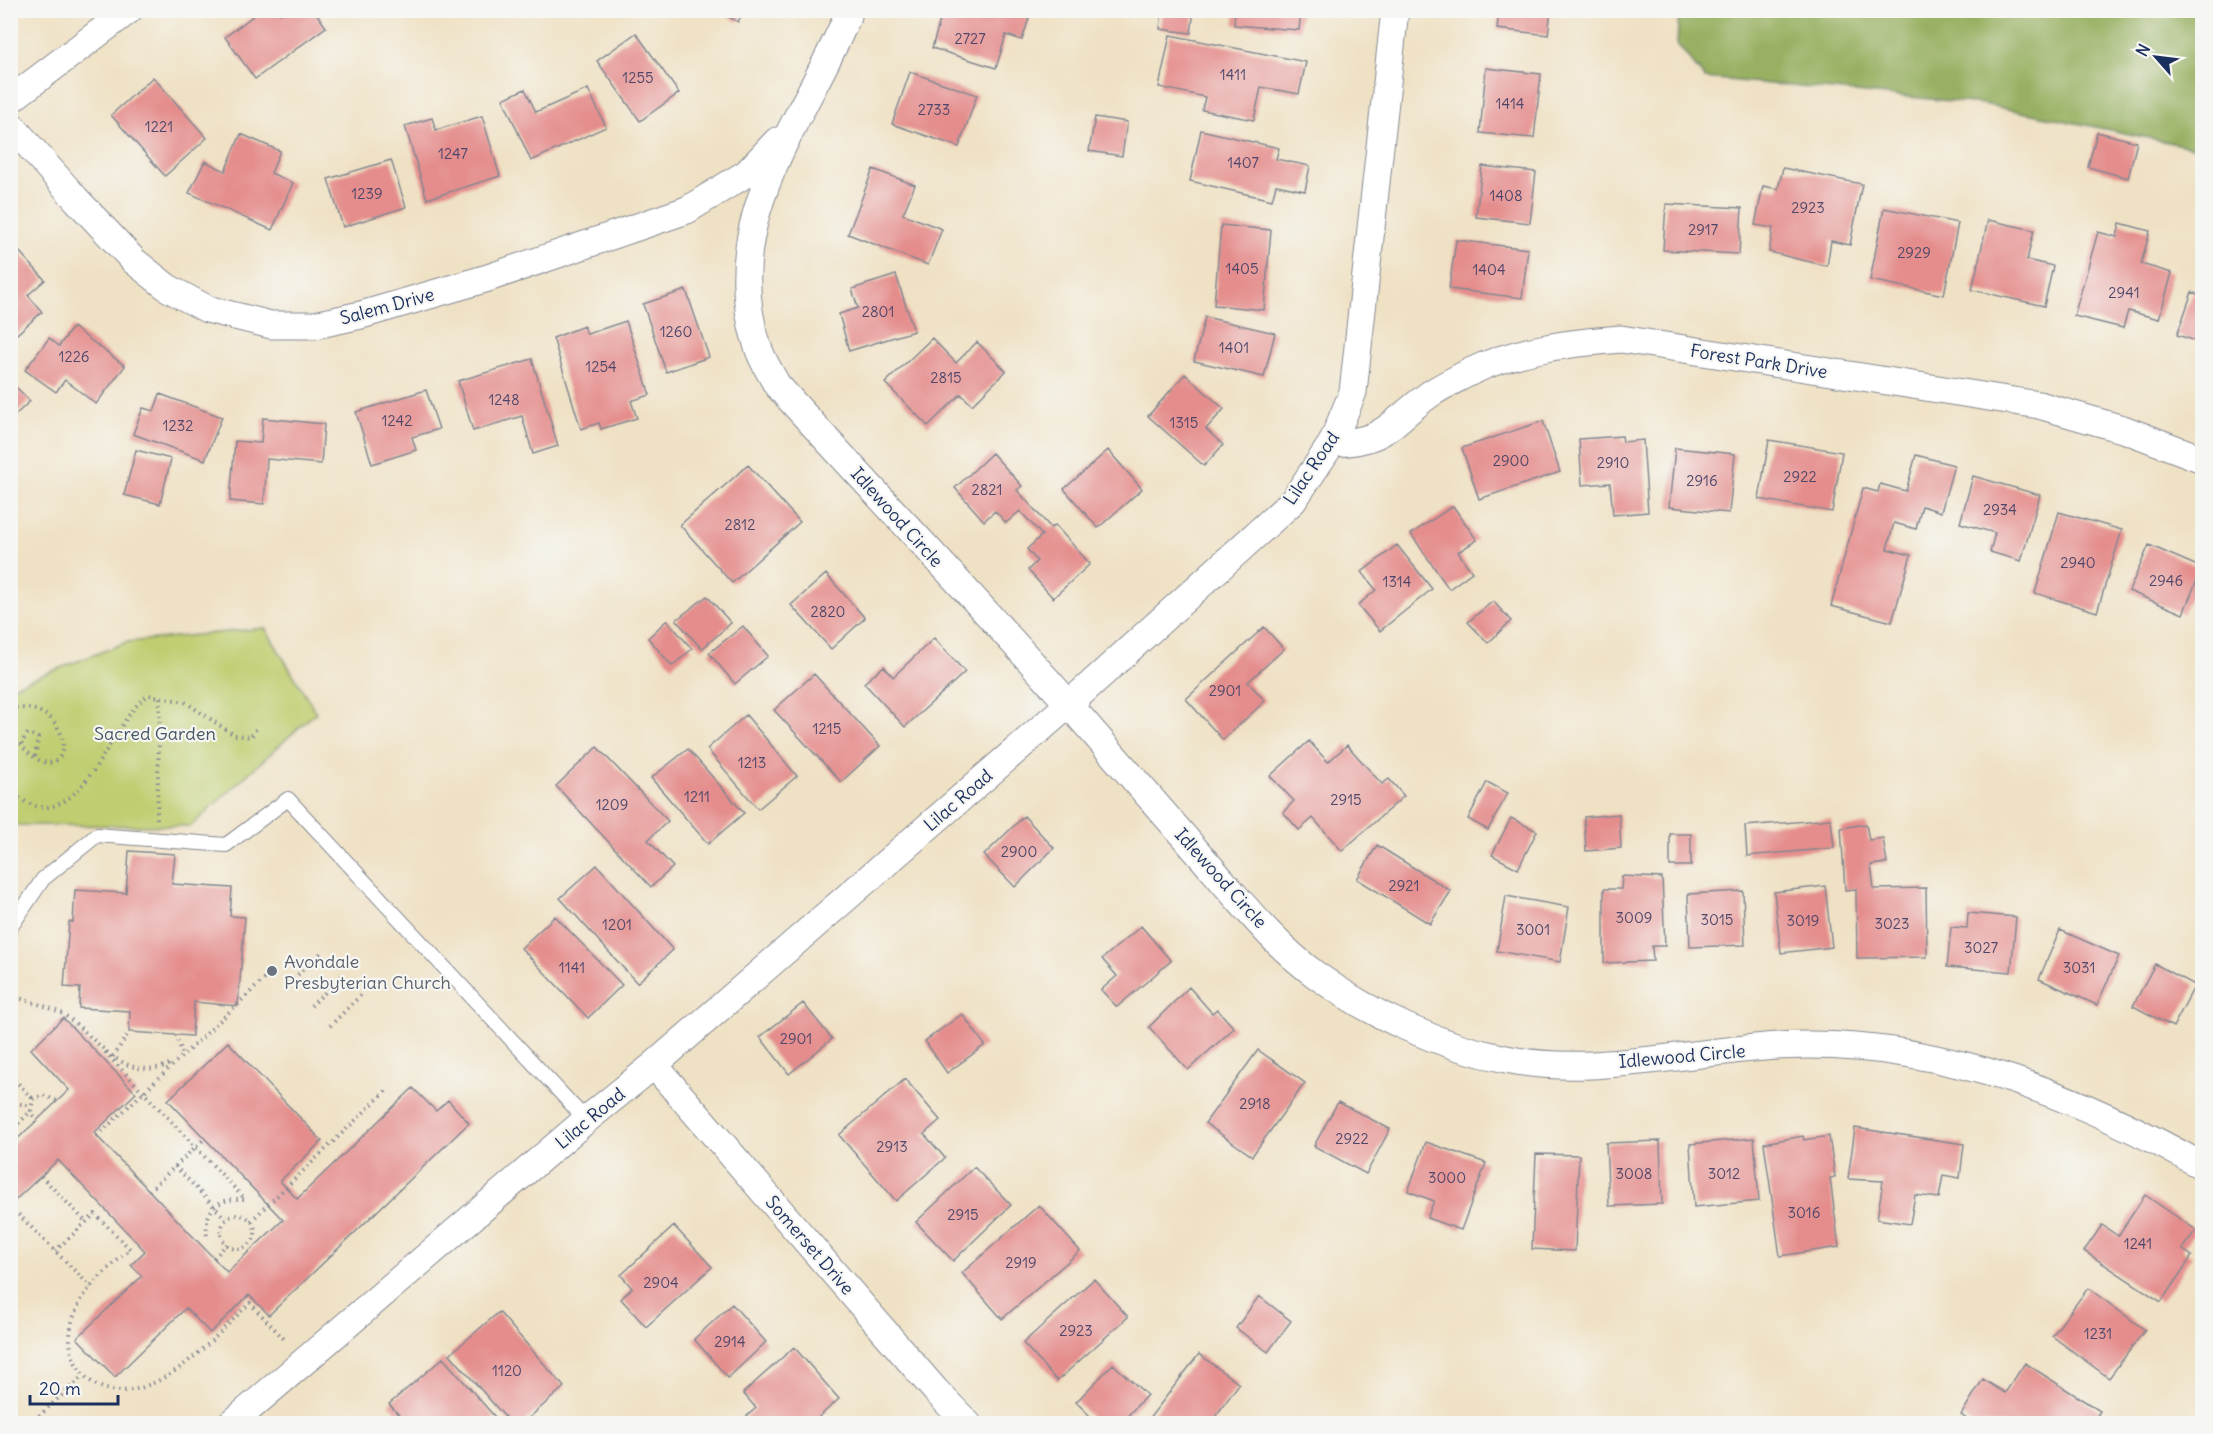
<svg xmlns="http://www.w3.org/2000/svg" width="2213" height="1434" viewBox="0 0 2213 1434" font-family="Delius,sans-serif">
  <rect width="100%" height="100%" fill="#f6f6f2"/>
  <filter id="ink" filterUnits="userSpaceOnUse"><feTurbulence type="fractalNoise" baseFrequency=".0167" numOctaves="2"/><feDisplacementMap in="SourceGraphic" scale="12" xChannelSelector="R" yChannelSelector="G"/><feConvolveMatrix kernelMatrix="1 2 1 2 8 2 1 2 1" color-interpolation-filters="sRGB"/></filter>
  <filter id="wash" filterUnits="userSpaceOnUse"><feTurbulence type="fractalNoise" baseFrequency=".008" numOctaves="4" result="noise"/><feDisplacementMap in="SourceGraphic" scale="24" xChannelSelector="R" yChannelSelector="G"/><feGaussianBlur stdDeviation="1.35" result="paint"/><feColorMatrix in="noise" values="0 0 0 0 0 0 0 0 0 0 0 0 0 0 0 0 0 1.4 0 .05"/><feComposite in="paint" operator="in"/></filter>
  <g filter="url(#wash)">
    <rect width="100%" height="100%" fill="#efe1c4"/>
    <!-- green -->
    <path fill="#c0cd6f" stroke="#6e7e66" stroke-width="1.5" d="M265,628L316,712L191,826L13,825L10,820L11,687L127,642Z"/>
    <!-- forest -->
    <path fill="#98b062" stroke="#5a7060" stroke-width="1.5" d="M1679,11H2202V149L1983,104L1705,78L1677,44Z"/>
    <g id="blocks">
      <!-- building -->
      <path fill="#e48d8c" d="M261,10H278L280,14L285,10H314L326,27L255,79L225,37Z
        M717,10H744L738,22Z
        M943,10H1028L1031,12L1022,40L1006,35L996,68L932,48Z
        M1162,10H1194L1191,33L1160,29Z
        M1235,10H1301L1299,30L1234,25Z
        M1499,10H1551L1548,35L1497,29Z
        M636,33L679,93L640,121L597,61Z
        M1170,35L1306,62L1299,94L1261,87L1254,120L1202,110L1205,97L1159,87Z
        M1486,68L1541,74L1534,138L1480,133Z
        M910,72L977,95L959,147L892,124Z
        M153,77L207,138L165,176L111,115Z
        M525,89L536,112L588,89L606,127L531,161L503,99Z
        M482,116L500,176L427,199L405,126L432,118L436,130Z
        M1095,117L1127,122L1122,156L1089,151Z
        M1201,130L1279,148L1276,159L1310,166L1305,191L1276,185L1272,200L1190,181Z
        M2097,132L2137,142L2128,178L2088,167Z
        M241,134L280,151L271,173L293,183L272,230L189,193L205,161L225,171Z
        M391,160L406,207L343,227L328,179Z
        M1482,166L1536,172L1530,223L1476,217Z
        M1783,168L1862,184L1850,245L1831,241L1827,266L1769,252L1773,228L1755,225L1763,186L1778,189Z
        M873,169L915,185L903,214L942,229L928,265L848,234Z
        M1666,204L1742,208L1739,254L1663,250Z
        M1884,208L1958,223L1944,295L1870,280Z
        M1988,220L2034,230L2027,260L2053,266L2044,306L1972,290Z
        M2120,223L2150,231L2141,264L2172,273L2159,319L2128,311L2123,328L2074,316L2098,232L2117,237Z
        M1221,225L1271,230L1264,310L1214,305Z
        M1456,240L1528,249L1522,298L1449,289Z
        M10,241L45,280L28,295L42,312L10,340Z
        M896,275L914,331L849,351L839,314L858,308L852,289Z
        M686,290L709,357L666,372L643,304Z
        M2192,292L2202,296V343L2177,335Z
        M1205,317L1275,333L1264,377L1194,361Z
        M626,321L650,395L631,401L637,418L601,429L599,423L581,429L553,338L584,326L587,334Z
        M73,327L125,366L96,404L65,380L56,392L25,370L49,338L59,346Z
        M932,338L956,363L977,342L1006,371L972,405L961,394L928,426L885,383Z
        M532,359L558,446L533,454L522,416L473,431L458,381Z
        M1185,374L1224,409L1206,429L1223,445L1204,466L1148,416Z
        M10,381L30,401L10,420Z
        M426,390L439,429L412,437L416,450L372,464L356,412Z
        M160,394L222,417L205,460L133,434L143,408L154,411Z
        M263,418L324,424L321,464L267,459L264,504L230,501L235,441L261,443Z
        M1543,421L1560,472L1479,499L1462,448Z
        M1622,436L1623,442L1643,440L1648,512L1613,515L1610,483L1582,485L1579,439Z
        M1769,440L1842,452L1832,512L1759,499Z
        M1675,448L1735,454L1729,513L1669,507Z
        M136,450L171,459L160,504L124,495Z
        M1108,450L1142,489L1098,528L1064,489Z
        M992,453L1022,486L1017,490L1051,528L1055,525L1090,564L1053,598L1028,570L1037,561L1027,549L1042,535L1020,511L1006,523L995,511L984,521L955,488Z
        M1916,455L1954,465L1941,512L1922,506L1916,529L1894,523L1887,549L1911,555L1892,622L1831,606L1863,488L1878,492L1880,484L1906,491Z
        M748,465L800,522L732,583L680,525Z
        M1973,476L2040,495L2021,561L1990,552L1995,533L1960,523Z
        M1453,506L1477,540L1458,552L1472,572L1449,589L1411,534Z
        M2059,512L2122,530L2097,612L2035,593Z
        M1397,545L1432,589L1380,631L1358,605L1376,590L1362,572Z
        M2149,545L2202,568L2183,614L2129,591Z
        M826,574L865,618L831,649L791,605Z
        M707,596L731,623L702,649L676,620Z
        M1493,601L1511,621L1488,643L1468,622Z
        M667,620L692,649L672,666L648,638Z
        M743,626L768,656L735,684L709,653Z
        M1264,627L1284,649L1248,682L1265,701L1223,740L1186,699Z
        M934,638L965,672L905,727L864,683L884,666L893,677Z
        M814,674L880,746L841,782L774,710Z
        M746,715L797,776L758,809L707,749Z
        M1309,741L1328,762L1347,745L1382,784L1389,779L1404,796L1342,851L1313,818L1299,830L1283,812L1294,801L1270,776Z
        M597,747L668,821L648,840L673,867L651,887L556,786Z
        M688,749L744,813L708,844L651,778Z
        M1487,782L1508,793L1488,830L1468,819Z
        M1619,814L1621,848L1586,851L1584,817Z
        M1024,816L1054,848L1015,887L984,855Z
        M1511,818L1537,831L1518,869L1492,855Z
        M1831,819L1834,848L1747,856L1745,826Z
        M1866,824L1869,840L1883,838L1887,863L1871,865L1874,889L1926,888L1927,957L1857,958L1856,889L1845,890L1841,828Z
        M1670,834H1691V866H1670Z
        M1377,845L1451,891L1430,924L1357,879Z
        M129,851L175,854L172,884L232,888L230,916L245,917L238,1006L194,1002L192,1036L129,1032L130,1011L79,1008L80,988L64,987L69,922H73L75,890L126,893Z
        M597,865L673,950L637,983L560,898Z
        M1622,876L1662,878L1665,946H1652L1653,961L1604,963V889H1621Z
        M1825,886L1832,947L1781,953L1774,892Z
        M1743,891L1745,945L1690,947L1688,894Z
        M1506,896L1569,907L1560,962L1497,951Z
        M1968,913L2016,917L2011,972L1947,967L1951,927L1967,928Z
        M555,916L622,985L588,1018L521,948Z
        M1141,926L1171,961L1117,1007L1101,990L1117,976L1102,959Z
        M2060,930L2119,956L2097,1005L2039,979Z
        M2155,964L2195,985L2173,1027L2133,1006Z
        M1189,987L1212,1013L1217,1009L1234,1028L1188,1070L1149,1027Z
        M803,1003L832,1039L789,1074L760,1037Z
        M962,1014L985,1045L947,1073L925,1041Z
        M63,1018L136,1093L94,1133L227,1272L283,1220L168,1100L228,1042L322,1141L280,1181L297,1199L413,1088L436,1111L448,1100L469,1123L269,1315L249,1295L210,1333L186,1308L115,1377L77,1338L142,1276L131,1265L145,1251L58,1160L10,1205V1146L69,1090L31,1049Z
        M1258,1050L1305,1083L1252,1156L1205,1123Z
        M905,1079L940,1120L924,1134L945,1158L896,1201L839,1135Z
        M1338,1102L1390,1129L1366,1174L1314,1146Z
        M1855,1128L1964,1144L1960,1178L1943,1175L1939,1198L1915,1195L1910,1224L1877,1219L1883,1181L1848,1179Z
        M1803,1136L1804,1140L1829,1136L1835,1177L1830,1178L1839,1247L1780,1256L1764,1143Z
        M1754,1138L1759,1201L1694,1207L1690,1144Z
        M1660,1141L1662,1204L1609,1206L1606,1143Z
        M1426,1142L1486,1163L1461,1230L1427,1218L1434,1201L1408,1191Z
        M1536,1154L1579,1155L1575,1251L1532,1249Z
        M974,1167L1011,1205L953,1261L916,1222Z
        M2145,1195L2196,1230L2182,1249L2192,1256L2161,1302L2084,1251L2102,1225L2118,1236Z
        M1039,1205L1080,1251L1002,1319L962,1273Z
        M674,1226L712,1267L646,1327L621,1299L632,1288L621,1275Z
        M1094,1279L1128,1317L1057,1381L1023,1343Z
        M2088,1288L2145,1330L2109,1378L2052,1336Z
        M1259,1296L1291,1321L1268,1352L1236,1328Z
        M732,1304L766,1342L728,1378L694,1339Z
        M499,1312L564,1387L522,1424H511L450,1354Z
        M794,1347L839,1399L811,1424H738L756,1408L743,1393Z
        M1199,1354L1239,1384L1210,1424H1145Z
        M443,1358L495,1417L487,1424H407L389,1404Z
        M2025,1363L2100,1411L2092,1424H1974L1961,1415L1983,1379L2005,1393Z
        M1113,1364L1147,1395L1120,1424H1098L1076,1402Z"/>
    </g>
  </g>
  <g filter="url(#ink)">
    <use href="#blocks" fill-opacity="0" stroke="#858891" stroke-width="1.5"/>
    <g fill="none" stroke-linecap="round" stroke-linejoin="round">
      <defs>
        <path id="lane" d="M10,928L43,879L97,835L226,845L288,799L586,1120"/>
        <path id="street" d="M850,10C806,119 716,218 757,344C761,359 770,372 777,385C882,501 991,614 1093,732C1133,778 1173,824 1213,870C1244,906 1277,947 1316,975C1371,1015 1439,1046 1506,1059C1599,1079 1713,1045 1809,1045C1950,1045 2082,1098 2202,1166
          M10,100L129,10
          M10,124L76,199L134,261L168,288L207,309L271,325H315L361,315L488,278L687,210L747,173L777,141
          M1332,443C1386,443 1391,422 1430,394C1442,386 1457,379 1470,372C1517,349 1570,343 1621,339L2039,405L2126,430L2202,459
          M654,1065L936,1391L968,1424
          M231,1424L586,1120L654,1065L1069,704L1293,501L1332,443L1353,392L1395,10"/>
      </defs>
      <!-- lane casing -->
      <use href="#lane" stroke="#858891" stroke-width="16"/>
      <!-- street casing -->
      <use href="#street" stroke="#858891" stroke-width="29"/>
      <!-- path -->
      <path stroke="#858891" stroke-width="4" stroke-dasharray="1.5 4.5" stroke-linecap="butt" d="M10,709C75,699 75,781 37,759C29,754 25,751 21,743L28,733L38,738L35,758
        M10,790C78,855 110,716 149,695L185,702L234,735L251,737L256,729
        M157,819L160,696
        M289,983L324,950
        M10,995C29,1002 55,1007 70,1019C103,1045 124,1083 173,1063
        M311,1006L345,973
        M330,1026L363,993
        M176,1035L183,1055
        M105,1052L245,1199C218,1198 204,1208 207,1237
        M113,1057L129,1032
        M10,1075L33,1099
        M10,1098L16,1103L31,1106
        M36,1122L31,1111L33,1099L43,1095L57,1101
        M10,1132L31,1111
        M97,1136L275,969
        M175,1166L226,1219
        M41,1176L86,1222
        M149,1191L205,1138
        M10,1206L91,1287
        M221 1232a17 17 0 1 1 34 0a17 17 0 1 1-34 0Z
        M251,1221L389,1088
        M55,1251L95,1214L130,1249C112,1266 89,1283 78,1306C53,1356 90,1407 146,1386C187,1371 219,1332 250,1303L285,1340
        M214,1258L227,1244
        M30,1424L83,1376"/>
      <!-- lane -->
      <use href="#lane" stroke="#fff" stroke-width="14"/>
      <!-- street -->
      <use href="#street" stroke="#fff" stroke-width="27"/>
    </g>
  </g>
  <!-- markers -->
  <circle fill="#6b7280" stroke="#f6f6f2" stroke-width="2" cx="272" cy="971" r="6"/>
  <g text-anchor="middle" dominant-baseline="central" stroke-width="4.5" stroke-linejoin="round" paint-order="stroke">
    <!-- number labels -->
    <g font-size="15" fill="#4d466a">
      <text x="970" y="38">2727</text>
      <text x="1233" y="74">1411</text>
      <text x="638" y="77">1255</text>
      <text x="1510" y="103">1414</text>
      <text x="934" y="109">2733</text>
      <text x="159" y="126">1221</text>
      <text x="453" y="153">1247</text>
      <text x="1243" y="162">1407</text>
      <text x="367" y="193">1239</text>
      <text x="1506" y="195">1408</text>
      <text x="1808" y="207">2923</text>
      <text x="1703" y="229">2917</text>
      <text x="1914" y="252">2929</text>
      <text x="1242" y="268">1405</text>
      <text x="1489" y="269">1404</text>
      <text x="2124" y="292">2941</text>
      <text x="878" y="311">2801</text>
      <text x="676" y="331">1260</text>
      <text x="1234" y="347">1401</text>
      <text x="74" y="356">1226</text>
      <text x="601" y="366">1254</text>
      <text x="946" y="377">2815</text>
      <text x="504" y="399">1248</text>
      <text x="397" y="420">1242</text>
      <text x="1184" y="422">1315</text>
      <text x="178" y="425">1232</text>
      <text x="1511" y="460">2900</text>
      <text x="1613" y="462">2910</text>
      <text x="1800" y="476">2922</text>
      <text x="1702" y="480">2916</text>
      <text x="987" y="489">2821</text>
      <text x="2000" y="509">2934</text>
      <text x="740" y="524">2812</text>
      <text x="2078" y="562">2940</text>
      <text x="2166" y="580">2946</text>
      <text x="1397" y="581">1314</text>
      <text x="828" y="611">2820</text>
      <text x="1225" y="690">2901</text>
      <text x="827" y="728">1215</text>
      <text x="752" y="762">1213</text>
      <text x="697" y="796">1211</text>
      <text x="1346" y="799">2915</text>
      <text x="612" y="804">1209</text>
      <text x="1019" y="851">2900</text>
      <text x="1404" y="885">2921</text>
      <text x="1634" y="917">3009</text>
      <text x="1717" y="919">3015</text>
      <text x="1803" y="920">3019</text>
      <text x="1892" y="923">3023</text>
      <text x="617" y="924">1201</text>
      <text x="1533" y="929">3001</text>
      <text x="1981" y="947">3027</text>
      <text x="572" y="967">1141</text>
      <text x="2079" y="967">3031</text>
      <text x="796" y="1038">2901</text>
      <text x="1255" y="1103">2918</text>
      <text x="1352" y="1138">2922</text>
      <text x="892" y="1146">2913</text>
      <text x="1634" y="1173">3008</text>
      <text x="1724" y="1173">3012</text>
      <text x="1447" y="1177">3000</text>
      <text x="1804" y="1212">3016</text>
      <text x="963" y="1214">2915</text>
      <text x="2138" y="1243">1241</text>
      <text x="1021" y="1262">2919</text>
      <text x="661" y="1282">2904</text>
      <text x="1076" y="1330">2923</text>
      <text x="2098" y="1333">1231</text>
      <text x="730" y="1341">2914</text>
      <text x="507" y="1370">1120</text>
    </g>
    <!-- street labels -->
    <g font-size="18" fill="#1b2f5e" stroke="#f6f6f2">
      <text transform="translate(387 306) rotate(-15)">Salem Drive</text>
      <text transform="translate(1759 361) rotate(9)">Forest Park Drive</text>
      <text transform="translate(1311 468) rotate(-56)">Lilac Road</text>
      <text transform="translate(897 517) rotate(48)">Idlewood Circle</text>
      <text transform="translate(958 800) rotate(-41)">Lilac Road</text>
      <text transform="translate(1221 878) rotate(48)">Idlewood Circle</text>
      <text transform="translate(1682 1056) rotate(-5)">Idlewood Circle</text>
      <text transform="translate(590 1118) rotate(-40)">Lilac Road</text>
      <text transform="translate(810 1245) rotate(49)">Somerset Drive</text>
    </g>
    <!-- park labels -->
    <g font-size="18" fill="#445662" stroke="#f6f6f2">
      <text x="155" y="733">Sacred Garden</text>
    </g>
    <!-- worship labels -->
    <g font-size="18" fill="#5b616d" stroke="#f6f6f2" text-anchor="start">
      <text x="284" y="961">Avondale<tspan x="284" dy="21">Presbyterian Church</tspan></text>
    </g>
  </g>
  <!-- margin -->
  <rect width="2213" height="1434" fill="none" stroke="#f6f6f2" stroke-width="36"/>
  <!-- north arrow -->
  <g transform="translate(2156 57) rotate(298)" stroke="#f6f6f2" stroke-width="4.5" paint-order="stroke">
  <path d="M0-4.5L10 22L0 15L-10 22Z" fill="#1b2f5e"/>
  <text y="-9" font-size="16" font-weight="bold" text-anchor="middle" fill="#1b2f5e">N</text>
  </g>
  <!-- scale -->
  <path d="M30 1395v9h88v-9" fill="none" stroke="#1b2f5e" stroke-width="3"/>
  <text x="39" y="1395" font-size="18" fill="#1b2f5e" stroke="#f6f6f2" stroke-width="4.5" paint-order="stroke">20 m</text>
</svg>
